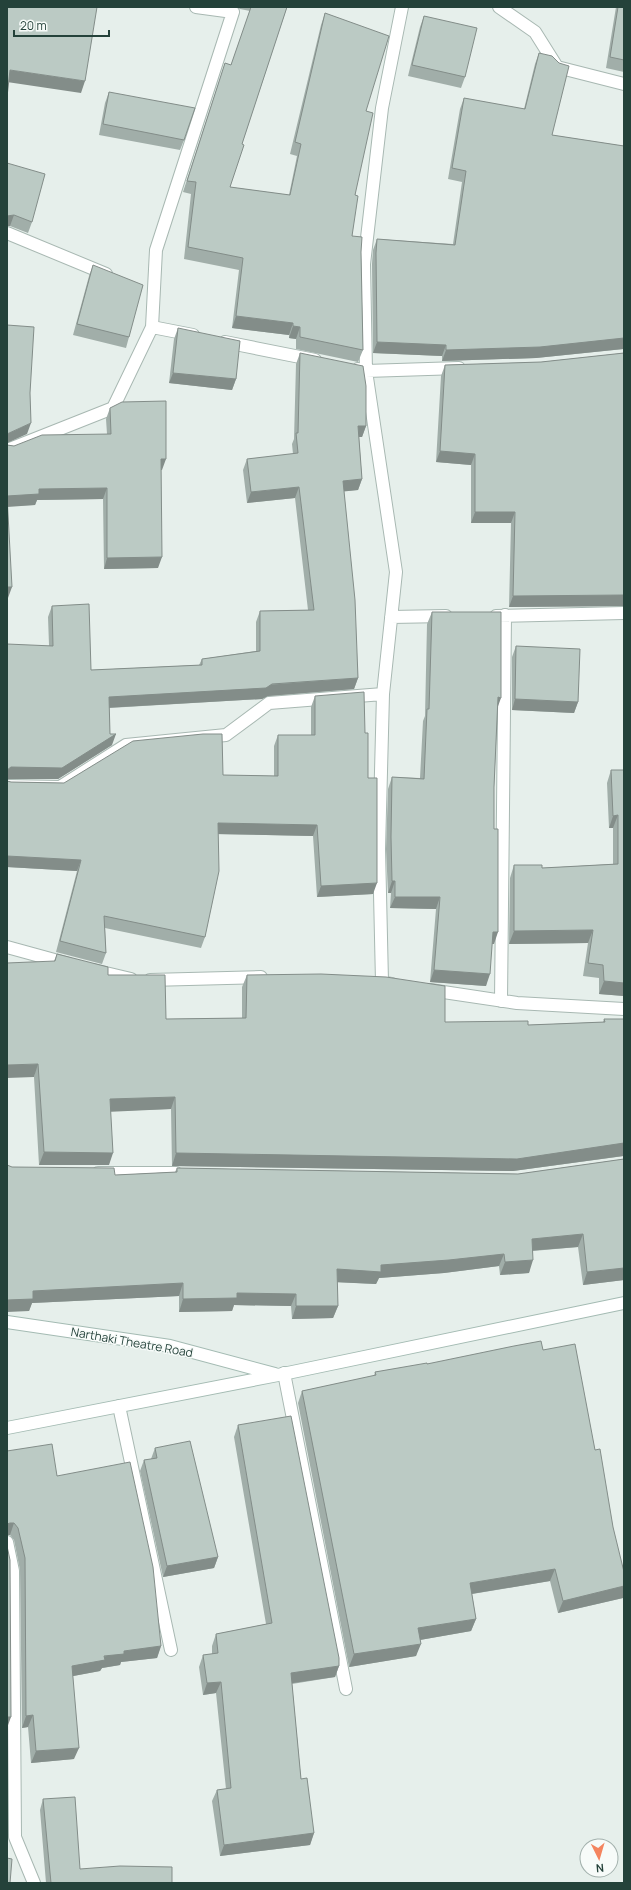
<svg xmlns="http://www.w3.org/2000/svg" width="631" height="1890" viewBox="0 0 631 1890" font-family="Manrope,sans-serif">
  <rect width="100%" height="100%" fill="#e6efeb"/>
  <g fill="none" stroke-linecap="round" stroke-linejoin="round">
    <defs>
      <path id="street" d="M499,7L535,32L557,67L624,84
        M7,233L106,274
        M152,327L156,250L233,12L196,7
        M225,342L315,360
        M358,369L366,371L459,368
        M7,450L113,408L152,327L193,335
        M496,616L624,613
        M391,617L446,616
        M7,786L60,787L126,745L226,735L269,703L383,694
        M7,947L69,964
        M93,970L131,979
        M150,980L261,977
        M392,984L382,982L379,849L383,694L396,572L366,371L364,264L382,108L402,7
        M430,990L517,1003L624,1009
        M501,1001L505,615
        M98,1173H176
        M284,1373L346,1689
        M119,1406L171,1650
        M7,1542L13,1571L15,1837L34,1883"/>
      <path id="secondary" d="M7,1322L170,1346L275,1374
        M7,1428L278,1375L624,1303"/>
    </defs>
    <!-- street casing -->
    <use href="#street" stroke="#a8b8b2" stroke-width="14"/>
    <!-- secondary casing -->
    <use href="#secondary" stroke="#a4bbb3" stroke-width="14"/>
    <!-- street -->
    <use href="#street" stroke="#fff" stroke-width="12"/>
    <!-- secondary -->
    <use href="#secondary" stroke="#fff" stroke-width="12"/>
  </g>
  <!-- wall -->
  <path fill="#a1aea9" d="M237,7H287L242,144L230,187L289,195L297,156L290,154L321,25L325,13L366,111L355,195L352,236L361,252L363,350L358,362L296,349V339L289,338V335L232,328L239,270L184,259L191,194L183,192L225,63L231,65L250,11L240,9Z
    M616,7H624V72L606,68Z
    M424,16L465,77L461,88L408,76L420,27Z
    M539,53L552,135L624,146V349L536,358L442,361V356L373,353L372,264L373,250L377,239L453,244L462,182L448,179L460,109L464,98L524,109L535,64Z
    M109,92L184,140L180,150L99,135L105,103Z
    M7,163L32,222L28,233L10,226H7Z
    M93,265L129,337L126,348L73,335L89,276Z
    M178,328L236,379L232,390L169,383L174,339Z
    M300,353L366,426L362,437H359L362,479L358,490L344,491L358,678L354,689L268,696L262,699L109,708L110,734L112,745L58,779L7,778L49,645L48,617L52,606L91,670L199,665L202,659L256,651V622L260,611L308,610L295,498L247,503L243,470L247,459L293,454L292,444L294,439L296,364Z
    M624,353V606L509,607L511,523H471V465L436,462L441,376L445,365L541,362Z
    M110,408L162,470H161L158,568L104,569L103,499L37,500L35,505L8,506V598H7V445L14,446L107,434L106,419Z
    M432,612L498,705L494,787V944H492L486,986L430,982L436,909L390,908L391,893H388L386,849L388,789L392,777L420,778L423,721L425,716L427,624Z
    M516,646L578,702L574,713L512,710V657Z
    M315,696L365,733L368,778L373,894L317,897L313,836L218,834L205,937L201,948L105,928L106,953L102,964L56,952L77,871L7,867V781L11,782L64,783L223,775L274,776V746L278,735H311V707Z
    M611,770H624V996L599,994V978L583,976L588,943L509,944L510,878L514,865L542,868L613,864V828H609L607,783Z
    M57,954L108,975L166,1019L242,1018V987L247,975L445,1022L528,1025L603,1022L604,1019H624V1156L513,1171L172,1166L171,1109L111,1111L109,1165H39L34,1077L54,961Z
    M624,1159V1280L583,1285L578,1247L533,1251L529,1273L500,1275L499,1266L444,1273L379,1278L376,1284L337,1282L338,1306L333,1318L292,1319L291,1306L234,1305L232,1311L179,1312V1296L32,1303L29,1311L12,1167L115,1175L175,1172L177,1168L518,1174Z
    M543,1350L623,1598L558,1613L550,1581L472,1594L476,1619L471,1631L420,1640L416,1656L349,1667L298,1403L302,1391L374,1376L375,1372L427,1364Z
    M238,1425L339,1666L335,1677L292,1684L301,1779L314,1833L310,1845L220,1856L212,1801L217,1790L226,1789L216,1693L203,1695L199,1667L203,1655L212,1654V1646L216,1634L266,1624L234,1437Z
    M155,1448L218,1557L214,1568L163,1577L140,1471L144,1460L151,1459Z
    M7,1451L57,1476L161,1646L157,1658L121,1662L120,1665L102,1668L100,1671L73,1676L74,1759L31,1763L28,1727L22,1728L20,1570L14,1540L10,1535Z
    M43,1799L80,1869L172,1883H46L40,1810Z"/>
  <!-- shaded-wall -->
  <path fill="#838d89" d="M10,70L85,81L81,93L7,82Z
    M14,215L10,226H7L8,216Z
    M236,316L293,323L289,335L232,328Z
    M293,326L300,327L296,339L289,338Z
    M624,338V346L623,349L536,358L442,361L446,350Z
    M377,342L446,345L442,356L373,353Z
    M173,373L236,379L232,390L169,383Z
    M31,423L27,434L7,443V434Z
    M358,426H366L362,437H354Z
    M440,451L475,454L471,465L436,462Z
    M161,459H166L162,470H157Z
    M362,479L358,490L339,492L343,481Z
    M299,487L295,498L247,503L251,492Z
    M107,488L103,499L37,500L35,505L7,507V496L39,489Z
    M475,512H515L511,523H471Z
    M162,557L158,568L104,569L107,558Z
    M7,587H12L8,598H7Z
    M624,595V606L509,607L513,596Z
    M358,678L354,689L268,696L262,699L104,708L109,697Z
    M498,697L501,698L497,709Z
    M515,699L578,702L574,713L512,710Z
    M116,734L112,745L58,779H7V770L11,767Z
    M618,815L613,828H609L613,816Z
    M218,823L317,825L313,836L214,834Z
    M7,856L81,860L77,871L7,867Z
    M392,881H395L391,893H388Z
    M377,883L373,894L317,897L321,886Z
    M395,897H440L436,909L390,908Z
    M593,930L588,943L509,944L514,931Z
    M493,932H498L494,944H489Z
    M434,970L490,974L486,986L430,982Z
    M604,981L624,983V996L599,994Z
    M38,1064L34,1077L7,1078V1065Z
    M175,1097L171,1109L106,1112L110,1099Z
    M624,1143V1154L623,1156L513,1171L172,1166L176,1153Z
    M44,1152L113,1153L109,1165H39Z
    M583,1234L578,1247L527,1251L532,1239Z
    M504,1254L499,1266L444,1273L379,1278L376,1284L332,1282L337,1269Z
    M533,1260L529,1273L500,1275L505,1262Z
    M624,1268V1280L583,1285L587,1272Z
    M183,1283L179,1296L32,1303L29,1311L7,1312V1300L33,1291Z
    M237,1293L296,1294L291,1306L234,1305L232,1311L179,1312L183,1299Z
    M296,1306H338L333,1318L292,1319Z
    M10,1523H14L10,1535H7V1524Z
    M218,1557L214,1568L163,1577L167,1566Z
    M555,1569L550,1581L465,1595L470,1583Z
    M624,1586V1594L623,1598L558,1613L563,1601Z
    M476,1619L471,1631L414,1641L418,1628Z
    M421,1644L416,1656L349,1667L354,1654Z
    M161,1646L157,1658L121,1662L120,1665L102,1668L100,1671L68,1677L72,1666L124,1651Z
    M339,1666L335,1677L286,1684L291,1673Z
    M221,1682L216,1693L203,1695L207,1683Z
    M33,1715L28,1727L22,1728L26,1716Z
    M7,1717H11L7,1728Z
    M79,1748L74,1759L31,1763L36,1751Z
    M314,1833L310,1845L220,1856L224,1845Z"/>
  <!-- building -->
  <path fill="#bbcac4" stroke="#838d89" d="M7,7H97L85,81L10,70L7,97Z
    M251,7H287L242,144L244,145L230,187L290,195L301,144L295,142L325,13L389,36L366,111L373,113L355,195L358,196L352,236L362,237L361,252L363,350L300,337V327L293,326V323L236,316L243,258L188,247L196,182L187,181L225,63L231,65Z
    M618,7H624V60L610,57Z
    M424,16L477,28L465,77L412,65Z
    M539,53L552,56L559,63L569,66L552,135L624,146V338L540,347L446,350V345L377,342L376,253L377,239L455,245L466,171L452,168L464,98L525,109Z
    M109,92L195,108L184,140L103,124Z
    M7,163L45,174L32,222L14,215L7,216Z
    M93,265L143,285L129,337L77,324Z
    M7,325L34,327L30,393L31,423L7,434Z
    M178,328L240,341L236,379L173,373Z
    M300,353L363,366L366,386V426H358L362,479L343,481L355,600L358,678L272,684L266,688L109,697L110,734H116L62,768L11,767L7,770V644L53,646L52,606L89,604L91,670L202,665V659L260,651V611L314,610L299,487L251,492L247,459L298,453L296,433H298Z
    M624,353V595L513,596L515,512H475V454L440,451L445,365L541,362Z
    M166,401V459H161L162,557L107,558V488L39,489V494L7,496L12,587H7V445L14,446L42,435L111,434L110,408L122,402Z
    M432,612H501V698L498,697L494,787V829H498V932H493L490,974L434,970L440,897H395V881H392L391,837L392,777L424,779L427,709H429Z
    M516,646L580,649L578,702L515,699Z
    M364,692L365,733H368V778H377V883L321,886L317,825L218,823L219,871L205,937L104,916L106,953L60,941L81,860L7,856V781L11,782L64,783L133,741L203,734H222L223,775L278,776V735H315V696Z
    M611,770H624V983L604,981L603,965L588,963L593,930L514,931V865H542V868L618,864V815L613,816Z
    M57,954L108,967V975H165L166,1019L246,1018L247,975L321,974L386,977L445,986V1022L528,1021V1025L605,1022L604,1019H624V1143L517,1159L176,1153L175,1097L110,1099L113,1153L44,1152L38,1064L7,1065V963L55,961Z
    M624,1159V1268L587,1272L583,1234L532,1239L533,1260L505,1262L504,1254L449,1260L381,1265V1272L337,1269L338,1306H296V1294L237,1293V1298L183,1299V1283L33,1291V1299L7,1300V1165L12,1167L114,1168L115,1175L177,1172V1168L518,1174Z
    M541,1341L543,1350L575,1344L595,1450L600,1449L613,1527L624,1572V1586L563,1601L555,1569L470,1583L476,1619L418,1628L421,1644L354,1654L302,1391L376,1375L375,1372L427,1363V1364L514,1346Z
    M291,1416L339,1658V1666L291,1673L301,1779L307,1778L314,1833L224,1845L217,1790L231,1788L221,1682L207,1683L203,1655L218,1653L216,1634L272,1623L238,1425Z
    M190,1441L218,1557L167,1566L144,1460L157,1458L155,1448Z
    M52,1444L57,1476L130,1462L153,1567L161,1646L124,1651V1654L104,1656L105,1660L72,1666L79,1748L36,1751L33,1715L26,1716L25,1558L18,1528L14,1523H10L7,1524V1451Z
    M7,1546L10,1560L11,1717H7Z
    M75,1797L80,1869L120,1866L172,1867V1883H51L43,1799Z
    M7,1858L12,1859L10,1883H7Z"/>
  <g text-anchor="middle" dominant-baseline="central" stroke-width="3" stroke-linejoin="round" paint-order="stroke">
    <!-- street labels -->
    <g font-size="12" fill="#24423a" stroke="#f7fbf9">
      <text transform="translate(132 1342) rotate(10)">Narthaki Theatre Road</text>
    </g>
  </g>
  <!-- border -->
  <rect width="631" height="1890" fill="none" stroke="#24423a" stroke-width="16"/>
  <!-- north arrow -->
  <g transform="translate(599 1858) rotate(175)"><circle r="19" fill="#f7fbf9" stroke="#a3b1ad"/>
  <path d="M0-3L7 15L0 10L-7 15Z" fill="#f4845f"/>
  <text y="-6" font-size="11" font-weight="bold" text-anchor="middle" fill="#24423a">N</text>
  </g>
  <!-- scale -->
  <path d="M14 30v6h95v-6" fill="none" stroke="#24423a" stroke-width="2"/>
  <text x="20" y="30" font-size="12" fill="#24423a" stroke="#f7fbf9" stroke-width="3" paint-order="stroke">20 m</text>
</svg>
